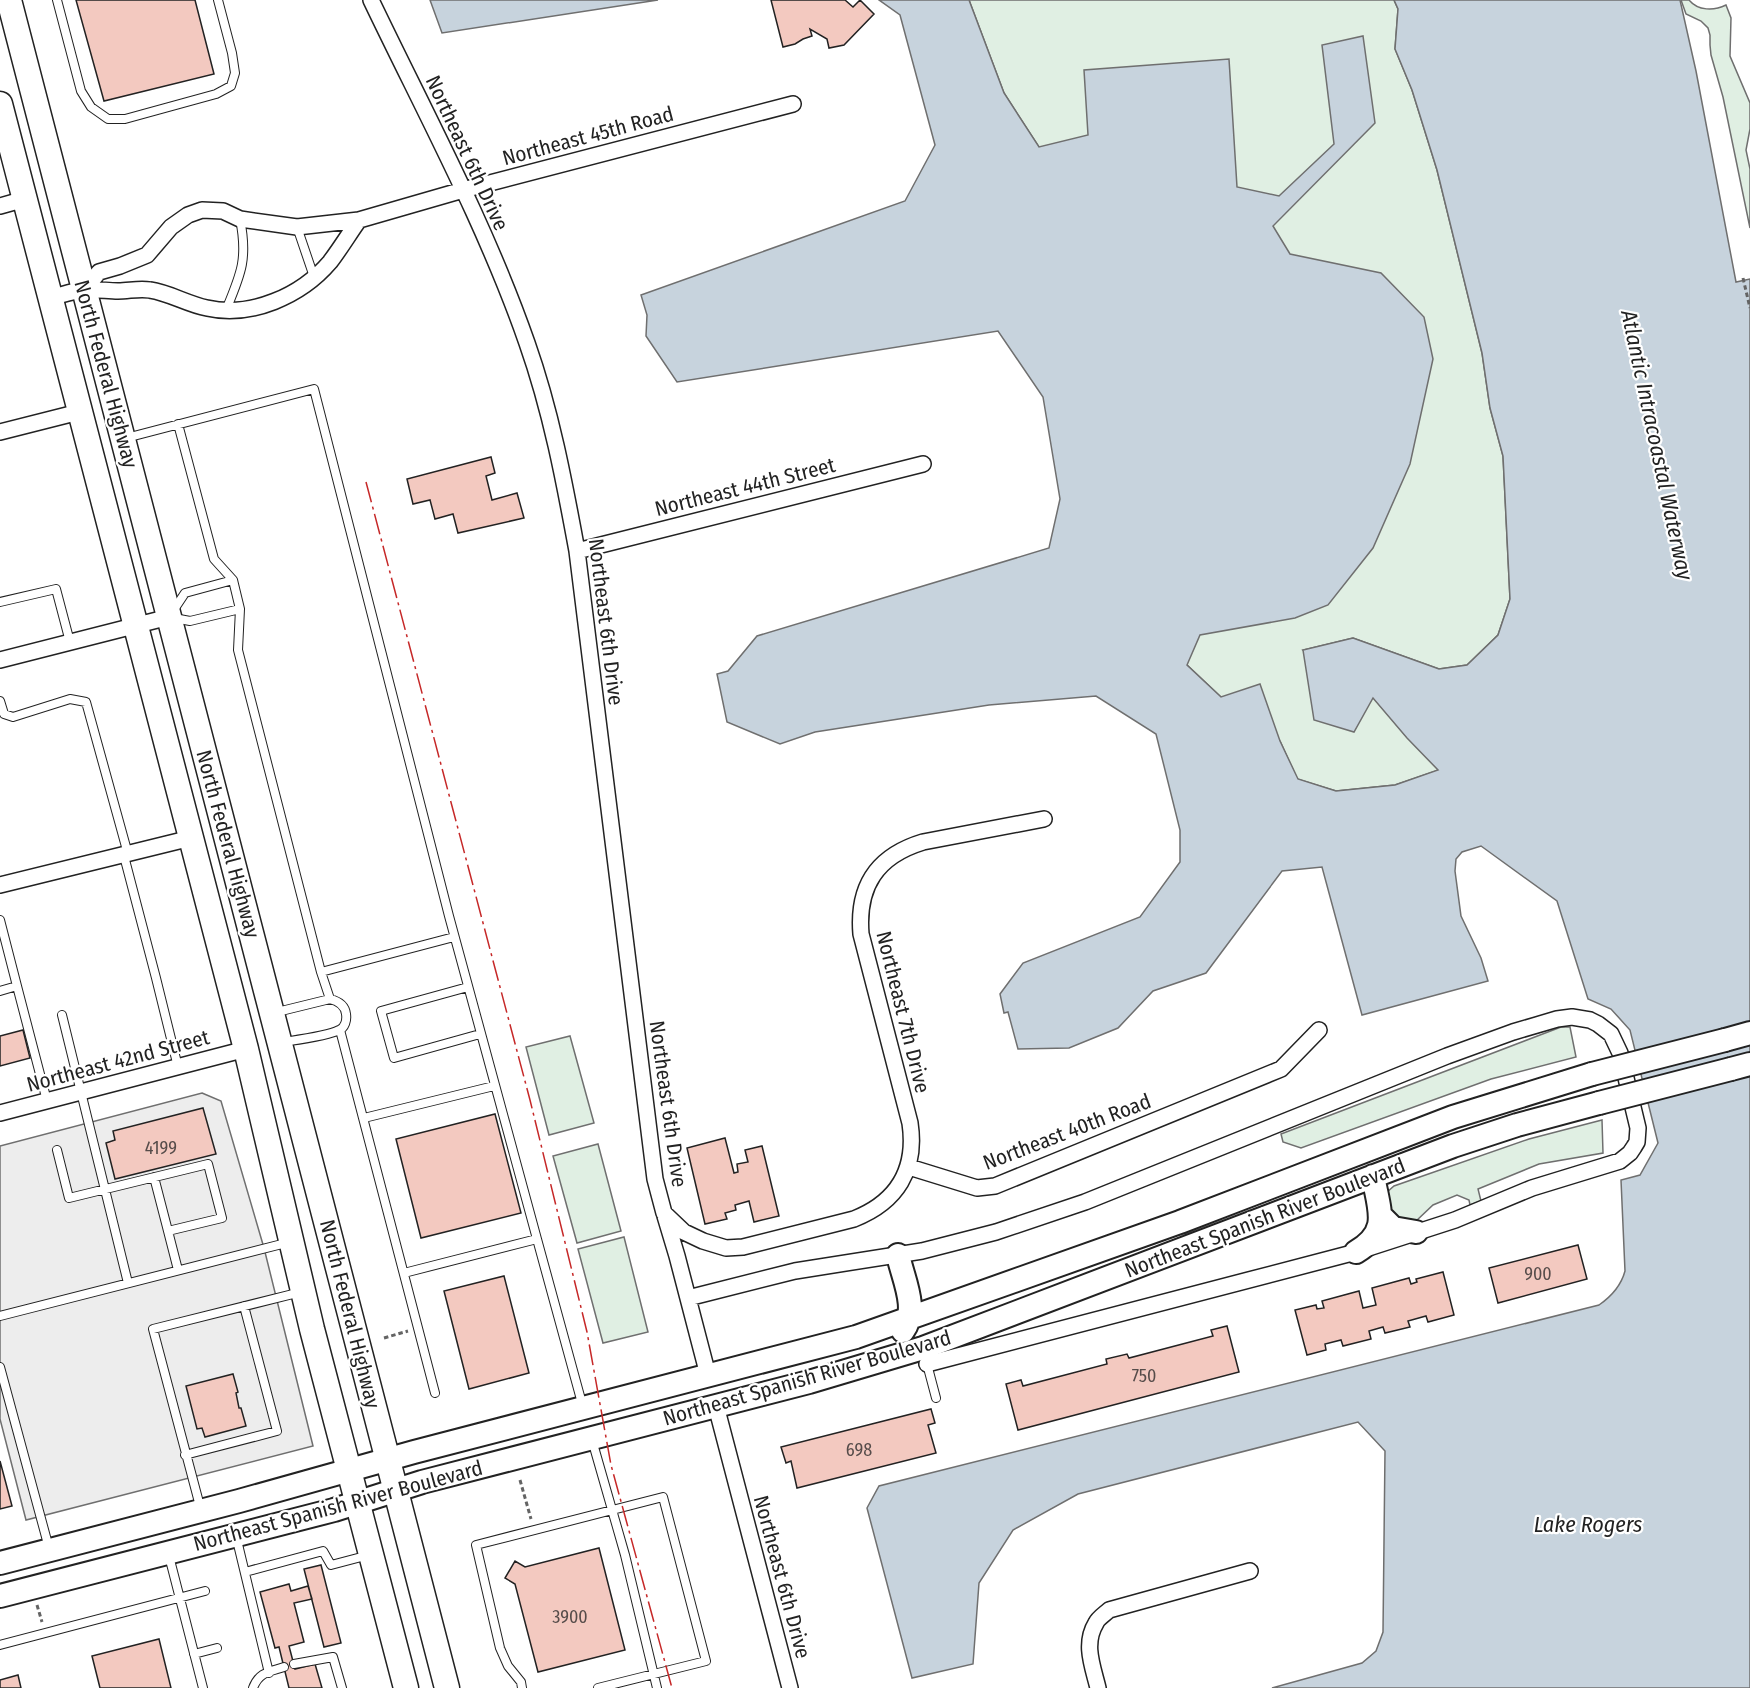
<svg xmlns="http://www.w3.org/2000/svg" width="1750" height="1688" viewBox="0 0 1750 1688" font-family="'Fira Sans Condensed',sans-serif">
  <rect width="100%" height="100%" fill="#fff"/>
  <!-- green -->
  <path fill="#e0efe3" stroke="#6f6f6f" stroke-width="1.5" d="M969,0H1394L1398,9L1395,49L1412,90L1437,170L1482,353L1490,408L1503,456L1510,599L1498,635L1467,665L1439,669L1353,638L1303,650L1373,697L1407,737L1439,770L1395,785L1336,791L1297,779L1280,741L1221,697L1187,665L1039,147L1004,93Z
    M1681,0H1689C1698,11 1714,11 1726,5L1731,18L1730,56L1750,103V129L1746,150L1750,169V228L1723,97L1711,55L1710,45V35L1708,28L1701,21L1686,14Z
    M1561,1027H1570L1576,1057L1491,1079L1301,1148L1283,1142L1281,1134Z
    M570,1036L594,1123L549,1135L526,1047Z
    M1602,1120L1603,1153L1539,1164L1478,1189L1481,1201L1470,1205L1469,1200L1457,1195L1433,1205L1415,1222L1401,1220L1387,1209L1386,1193L1394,1186L1529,1139Z
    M598,1144L621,1231L577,1243L553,1156Z
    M624,1237L648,1332L603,1343L578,1249Z"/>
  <!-- parking -->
  <path fill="#ededed" stroke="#6f6f6f" stroke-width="1.5" d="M202,1093L221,1101L264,1248L313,1446L26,1520L0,1419V1146Z"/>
  <!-- water -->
  <path fill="#c7d3dd" stroke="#6f6f6f" stroke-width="1.5" d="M430,0H658L442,33Z
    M879,0H969L1004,93L1039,147L1088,135L1084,70L1229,59L1237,187L1279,196L1334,144L1322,45L1363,36L1375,123L1273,226L1290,254L1381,273L1424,317L1433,359L1410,464L1373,548L1328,605L1295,618L1200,635L1187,665L1221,697L1260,684L1280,741L1298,779L1336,791L1395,785L1438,770L1407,738L1373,698L1354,732L1314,720L1303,650L1353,638L1439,669L1467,665L1498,635L1510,599L1503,456L1490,408L1482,353L1437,170L1412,90L1395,49L1398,9L1394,0H1680L1696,71L1736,282L1750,279V1688H1272L1362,1663L1376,1651L1383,1632L1385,1451L1358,1422L1078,1494L1013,1530L979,1583L973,1664L912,1678L867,1508L879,1486L1599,1305C1612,1296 1621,1286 1625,1271L1621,1180L1640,1175L1658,1143L1630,1030L1611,1009L1588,999L1557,901L1481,846L1462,852L1456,859L1455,871L1461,916L1481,958L1488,981L1362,1015L1322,867L1282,871L1206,973L1153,991L1118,1028L1069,1048L1018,1049L1008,1012L1004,1013L1000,994L1023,963L1140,917L1180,862V830L1156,734L1096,696L989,705L815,732L780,744L727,722L717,674L728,671L757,636L1049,548L1060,499L1043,397L998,331L677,382L646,336L647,315L641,295L905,201L935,145L900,15Z"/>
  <!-- building -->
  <path fill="#f3c9c0" stroke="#222" stroke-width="1.5" d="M76,0H195L214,74L104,101Z
    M771,0H845L853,7L860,0L874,14L844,45L829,48L827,39L810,29L812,36L803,39L795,44L783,47Z
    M491,457L495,473L486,476L492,500L517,493L524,518L458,533L453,514L435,519L430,500L413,504L407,479Z
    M23,1030L30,1058L0,1066V1036Z
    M203,1108L216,1154L115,1179L106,1143L115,1140L113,1131Z
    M495,1114L521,1213L421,1238L396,1139Z
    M725,1138L734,1173L738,1172L737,1164L748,1162L745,1150L762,1146L779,1216L754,1222L749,1201L735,1205L736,1210L725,1213L727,1219L705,1224L687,1148Z
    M1578,1245L1587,1279L1498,1303L1489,1268Z
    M1443,1272L1454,1315L1428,1322L1426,1316L1408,1321L1410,1327L1385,1333L1383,1327L1369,1331L1371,1339L1343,1346L1341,1340L1325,1344L1326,1350L1307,1355L1295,1310L1316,1305L1317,1309L1324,1308L1322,1301L1359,1291L1363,1308L1376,1305L1372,1288L1409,1278L1411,1284L1417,1282L1416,1279Z
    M504,1276L529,1373L469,1389L444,1291Z
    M1227,1326L1239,1372L1018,1430L1006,1384L1021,1380L1023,1386L1107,1364L1106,1359L1127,1354L1129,1358L1213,1336L1211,1330Z
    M233,1374L238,1392L236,1393L239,1408H241L246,1426L205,1437L202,1428L197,1429L186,1386Z
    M931,1409L935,1423L928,1425L936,1453L797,1488L791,1461L786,1463L781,1447Z
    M0,1461L12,1506L0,1509Z
    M599,1548L625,1650L538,1672L515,1584L505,1578L515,1561L525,1567Z
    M321,1565L341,1643L324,1647L304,1569Z
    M289,1584L291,1591L308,1586L312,1599L294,1603L304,1642L289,1646L295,1669L315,1664L322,1688H289L279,1647L275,1648L260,1592Z
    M159,1639L171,1688H100L92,1656Z
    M18,1675L21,1688H0V1680Z"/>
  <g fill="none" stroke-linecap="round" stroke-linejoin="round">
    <defs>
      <path id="service" d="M57,0L81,91L91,107L108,119H125L216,94L231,86L235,73L232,53L218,0
        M297,227L314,277
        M226,310C241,274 248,259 240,219
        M178,424L214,559L233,580L240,609L238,650L321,972L330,999C338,1001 345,1005 346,1014C347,1020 345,1028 339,1030C328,1036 296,1040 283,1042
        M126,438L314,389L449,916L537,1239
        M0,602L56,589L70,642
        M173,611L185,593L233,580
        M174,618L190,621L240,609
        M0,701L4,714L13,717L70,699L86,702L128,854
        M124,856L156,978L178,1067
        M0,920L17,986
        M321,972L454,937
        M468,987L381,1011L394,1058L480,1034
        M0,991L17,986L47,1101
        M273,1013L330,999
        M62,1015L128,1283
        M340,1030L435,1393
        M364,1118L494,1086
        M57,1150L69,1198L208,1164L222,1218L168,1231L154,1177
        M168,1231L178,1270
        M404,1273L537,1239L583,1407
        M0,1316L290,1242
        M927,1364L936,1398
        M0,1367L49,1548
        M592,1440L625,1555L657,1688
        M185,1455L277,1431L244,1306
        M201,1510L153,1329L301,1292
        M236,1536L269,1673
        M169,1556L203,1688
        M245,1572L323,1551L331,1565L369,1555
        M0,1645L205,1591
        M194,1654L217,1648
        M294,1664L333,1657L342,1688
        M253,1688C259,1672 269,1672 284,1667
        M522,1688L521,1682L508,1666L500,1648L476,1545L663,1497L706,1661L598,1688"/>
      <path id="minor" d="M371,0C425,113 486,225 527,343C551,411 564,480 577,551L655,1179L664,1213L684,1232L703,1241L726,1248L743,1247L854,1219C897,1202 917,1170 910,1123L861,934C857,886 877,856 923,842L1044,819
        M0,206L25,199
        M84,290L99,272L120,266L147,255L171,227L188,215L202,210L223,211L240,219L297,227L359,220L463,190L793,104
        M50,298C62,295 74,290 86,290C97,289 107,291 118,291C129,291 139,288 150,290C170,293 187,304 207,308C251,318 301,296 330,262C340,249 349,234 359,220
        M0,432L79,412
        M577,551L923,464
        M0,660L169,617
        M0,885L191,838
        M0,1113L246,1049
        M909,1167L977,1188L995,1186L1281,1069L1319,1030
        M665,1216L677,1256L708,1375
        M688,1298L795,1271L922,1251L996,1232L1085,1202L1447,1056L1513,1032L1557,1019L1572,1017L1590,1020L1598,1024L1611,1034L1620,1053L1638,1128L1637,1142L1634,1147L1630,1153L1620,1161L1532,1188L1455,1220L1356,1252L927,1364
        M716,1406L790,1688
        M1098,1688C1093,1667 1083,1644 1096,1623C1098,1618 1105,1614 1109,1610L1250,1571"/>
      <path id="secondary" d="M1725,1040L1750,1033
        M1731,1069L1750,1064
        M1380,1215L1393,1228L1416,1232
        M1356,1252C1391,1231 1379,1210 1373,1176
        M898,1255C903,1279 919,1309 903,1331
        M0,1563L239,1501L414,1452L856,1337L1180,1222L1453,1117L1592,1074
        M0,1596L334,1510L422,1482L809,1382L923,1348L1453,1146L1517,1125L1599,1103"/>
      <path id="primary" d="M9,0L447,1688
        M0,104L246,1049L312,1329L406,1688"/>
    </defs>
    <!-- service casing -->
    <use href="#service" stroke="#222" stroke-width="10"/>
    <!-- minor casing -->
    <use href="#minor" stroke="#222" stroke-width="18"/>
    <!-- secondary casing -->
    <use href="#secondary" stroke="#222" stroke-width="26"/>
    <!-- primary casing -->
    <use href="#primary" stroke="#222" stroke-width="27"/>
    <!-- path -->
    <path stroke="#646464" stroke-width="3" stroke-dasharray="4.5 3" stroke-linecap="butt" d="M1743,278L1750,308
      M384,1338L408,1331
      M520,1480L531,1519
      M37,1605L42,1622"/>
    <!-- service -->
    <use href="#service" stroke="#fff" stroke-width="8"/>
    <!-- minor -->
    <use href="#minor" stroke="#fff" stroke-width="15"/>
    <!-- secondary -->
    <use href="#secondary" stroke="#fff" stroke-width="22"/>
    <!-- primary -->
    <use href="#primary" stroke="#fff" stroke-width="24"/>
    <defs>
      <path id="secondary-bridge" d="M1592,1074L1725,1040
        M1599,1103L1731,1069"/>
    </defs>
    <!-- secondary-bridge casing -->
    <use href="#secondary-bridge" stroke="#222" stroke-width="26" stroke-linecap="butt"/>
    <!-- secondary-bridge -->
    <use href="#secondary-bridge" stroke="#fff" stroke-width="22"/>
    <!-- power -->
    <path stroke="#c62828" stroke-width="1.5" stroke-dasharray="21 4.5 3 4.5" stroke-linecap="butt" d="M366,482L530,1100L587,1332L611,1465L672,1688"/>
  </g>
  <g text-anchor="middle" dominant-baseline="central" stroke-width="4.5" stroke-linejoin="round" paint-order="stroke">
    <!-- number labels -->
    <g font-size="18" fill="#564c4a">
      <text x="161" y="1148">4199</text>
      <text x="1538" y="1274">900</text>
      <text x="1144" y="1376">750</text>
      <text x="859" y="1450">698</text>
      <text x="570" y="1617">3900</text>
    </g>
    <!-- street labels -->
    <g font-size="21" fill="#222" stroke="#fff">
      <text transform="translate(588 136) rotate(-15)">Northeast 45th Road</text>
      <text transform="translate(467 153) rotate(65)">Northeast 6th Drive</text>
      <text transform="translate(106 374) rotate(75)">North Federal Highway</text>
      <text transform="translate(745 487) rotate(-14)">Northeast 44th Street</text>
      <text transform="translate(606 622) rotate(83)">Northeast 6th Drive</text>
      <text transform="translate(228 844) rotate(75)">North Federal Highway</text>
      <text transform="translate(903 1012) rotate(76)">Northeast 7th Drive</text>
      <text transform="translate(118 1061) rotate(-15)">Northeast 42nd Street</text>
      <text transform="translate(668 1104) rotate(82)">Northeast 6th Drive</text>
      <text transform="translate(1067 1132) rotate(-21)">Northeast 40th Road</text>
      <text transform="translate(1265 1218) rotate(-21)">Northeast Spanish River Boulevard</text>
      <text transform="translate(350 1314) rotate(76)">North Federal Highway</text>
      <text transform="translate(807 1378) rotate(-16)">Northeast Spanish River Boulevard</text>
      <text transform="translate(338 1506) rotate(-15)">Northeast Spanish River Boulevard</text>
      <text transform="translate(782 1577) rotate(75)">Northeast 6th Drive</text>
    </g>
    <!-- water labels -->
    <g font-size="22" font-style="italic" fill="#222" stroke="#fff">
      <text transform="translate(1657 445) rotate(78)">Atlantic Intracoastal Waterway</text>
      <text x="1588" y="1524">Lake Rogers</text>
    </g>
  </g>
</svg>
